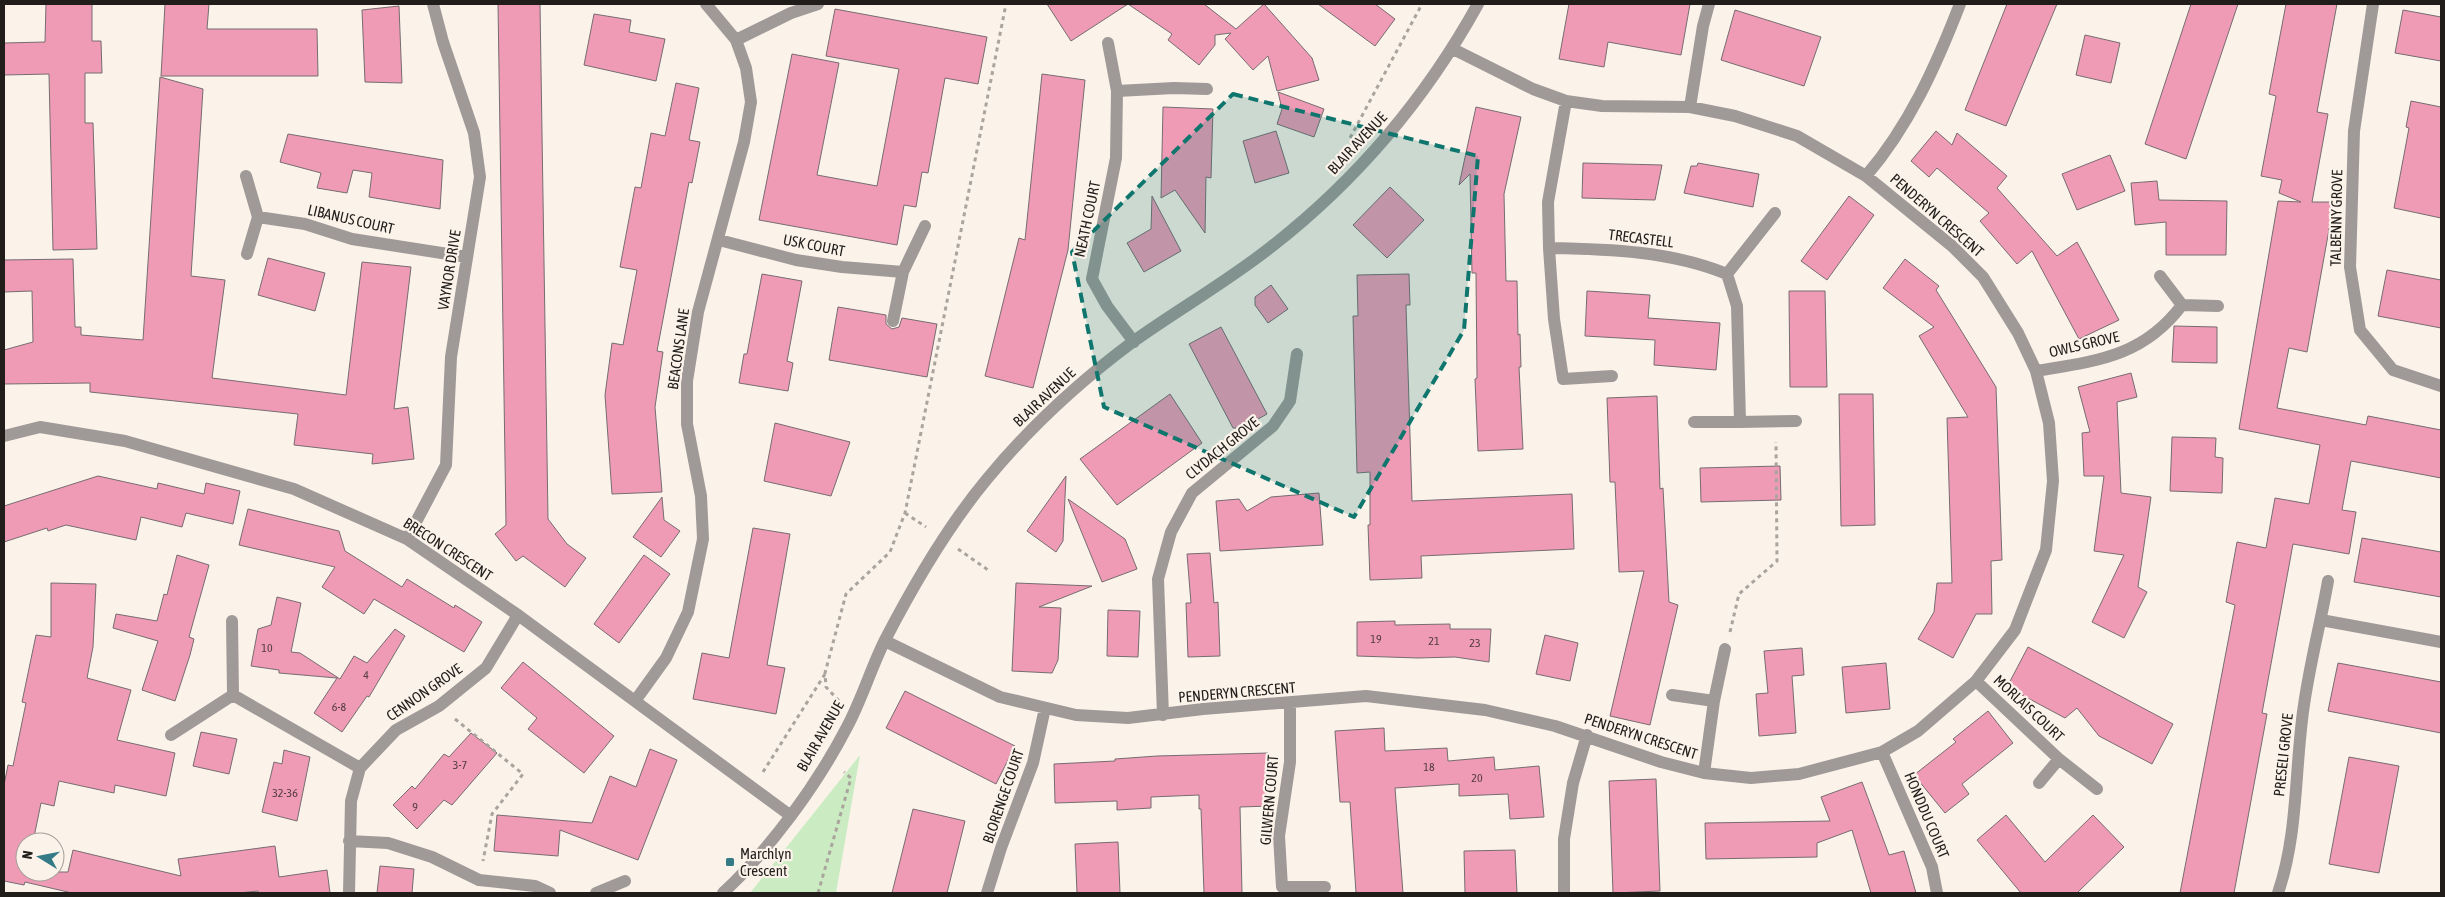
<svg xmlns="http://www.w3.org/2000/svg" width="2445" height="897" viewBox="0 0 2445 897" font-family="'Asap Condensed',sans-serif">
  <rect width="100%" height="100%" fill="#fbf2ea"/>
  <!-- green -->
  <path fill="#cbecc2" d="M860,755L836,893H750Z"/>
  <!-- building -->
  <path fill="#ef9bb6" stroke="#776c70" d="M46,4H92V41H101L102,73H85V123H93L97,249L53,250L49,74L4,75V43L45,42Z
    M165,4H209L207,29H317L318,76H161Z
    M498,4H540L548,519L567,544L586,558L565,587L523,556L516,561L495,534L506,525Z
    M1047,4H1204L1236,29L1264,4L1312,58L1319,80L1277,91L1268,56L1253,70L1225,39L1231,33L1215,35V45L1199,65L1168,40L1172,34L1128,4L1071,41Z
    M1318,4H1375L1395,19L1375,46Z
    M1569,4H1690L1681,55L1608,42L1604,67L1559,59Z
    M2007,4H2057L2006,126L1965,110Z
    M2191,4H2238L2186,159L2145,144Z
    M2286,4H2337L2317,112L2328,114L2312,202H2334L2307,352L2289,348L2277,408L2366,425L2368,416L2441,430V478L2351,461L2342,510L2356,512L2349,554L2293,544L2262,713L2267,714L2234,893H2180L2235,605L2226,602L2237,542L2266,548L2275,498L2309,504L2320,445L2239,429L2278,201L2301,202L2279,193L2282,180L2261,176L2276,96L2269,94Z
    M399,6L402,83L365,82L362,10Z
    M835,9L987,37L978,84L945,78L928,173L922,172L916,207L904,205L897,245L759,220L792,54L839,63L817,175L877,186L899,69L826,56Z
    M1735,10L1821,37L1804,86L1721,60Z
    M2403,10L2441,17V61L2395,53Z
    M594,14L631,20L629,32L665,39L656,81L584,65Z
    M2085,35L2120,43L2111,83L2076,75Z
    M1042,74L1085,80L1068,250L1033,388L985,376L1019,238L1025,240Z
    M160,77L203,89L191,276L225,280L212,378L346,395L362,262L411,267L394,409L408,407L414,459L372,464L373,454L294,445L298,414L90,392V383L4,384V350L33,342L32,291L4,292V260L73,259L75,327H81V335L143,340Z
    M676,83L699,88L689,140L700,142L692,183L689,182L657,351L663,352L655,407L662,492L612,494L605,395L612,343L623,345L637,270L620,267L635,187L641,188L651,133L665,136Z
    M1278,92L1324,109L1314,137L1277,124L1282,109Z
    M2411,101L2441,107V218L2394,208L2409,128L2406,127Z
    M1163,107L1213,109L1211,178L1206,177L1205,233L1175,190L1161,198Z
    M1476,107L1521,117L1504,194L1506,281H1517L1518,335L1520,334L1521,367H1519L1523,449L1478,451L1475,379L1477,378L1476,273H1472L1470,174L1459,185Z
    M1276,131L1289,173L1255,183L1243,141Z
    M1936,131L1952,145L1957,133L2007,176L1997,188L2057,256L2077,242L2119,320L2079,339L2032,251L2017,264L1980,221L1989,213L1937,168L1929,177L1911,161Z
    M288,134L443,160L440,209L369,197L372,173L353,170L347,193L317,188L321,173L280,162Z
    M2110,155L2125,191L2077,210L2062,174Z
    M1583,163L1662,165L1655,200L1582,198Z
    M1698,163L1759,174L1753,207L1684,193L1691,166H1697Z
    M2157,181L2159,200L2227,201L2226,255H2166V222L2135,225L2131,183Z
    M1390,187L1424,220L1387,258L1353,225Z
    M1152,196L1181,251L1144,272L1127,243L1151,229Z
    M1849,196L1874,215L1827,280L1801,261Z
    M268,258L325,273L315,311L258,295Z
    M1905,259L1939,286L1936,290L1996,387L2002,560L1991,561L1992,614H1976L1953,658L1918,639L1934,612L1937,583H1952L1947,418L1968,417L1919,336L1934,327L1883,288Z
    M2387,270L2441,280V328L2378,316Z
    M762,274L802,281L787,361L793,363L788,391L739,383L744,354H747Z
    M1409,274L1410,305H1406L1412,501L1572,494L1574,549L1421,556L1422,578L1370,580L1368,525H1370V472L1357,473L1353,316H1358L1357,275Z
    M1271,285L1288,309L1268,323L1255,305V297Z
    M1587,291L1650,295L1648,318L1720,323L1716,370L1654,365L1655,340L1585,336Z
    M1789,291H1825L1827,387H1790Z
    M838,307L886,315V324L892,329L899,327L902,318L937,324L927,377L829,360Z
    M2174,326L2217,327V363L2172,362Z
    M1221,327L1267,414L1242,428H1233L1189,344Z
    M2131,373L2137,397L2117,402L2121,493L2151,497L2138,587L2147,592L2124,638L2092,622L2124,555L2094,551L2104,476H2084L2082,433L2090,432L2078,387Z
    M1170,394L1202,443L1117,505L1080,459Z
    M1839,394H1873L1875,525L1841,526Z
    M1657,396L1660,489L1663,488L1669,602L1678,605L1650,725L1610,716L1644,571L1619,572L1615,482H1610L1607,398Z
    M775,423L850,442L831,496L764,481Z
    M2172,437L2216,438L2215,457L2223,458L2222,493L2170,491Z
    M1780,466L1781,500L1701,502L1700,468Z
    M98,476L157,489L158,483L204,494L206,483L240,491L233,524L186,513L182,527L141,517L136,540L66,525L48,531L47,528L4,542V506Z
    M1066,476L1063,541L1056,552L1027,531Z
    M1319,493L1323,545L1220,551L1216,501L1239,499L1247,511L1271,497Z
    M662,497L664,520L680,531L661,557L633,537Z
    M1068,499L1125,539L1137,569L1102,582Z
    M248,509L339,531L345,551L402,587L407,579L454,608L455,605L482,622L464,652L374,599L364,614L322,587L335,567L239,545Z
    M753,528L790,534L767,665L785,668L776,714L693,699L702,653L729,658Z
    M2362,538L2441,552V597L2354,582Z
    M1210,553L1214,603L1218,602L1220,656L1188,657L1186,603H1191L1187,554Z
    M177,555L209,565L189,637L194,639L190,655L175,701L142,690L158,641L113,628L116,614L157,621L164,594L167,595Z
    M644,555L670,574L619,643L594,624Z
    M51,583L96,584L93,647L87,678L131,690L117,740L175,753L166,796L115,785L114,793L59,781L54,806L41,803L33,842H25V872H68L73,850L181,876L178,859L275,846L279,877L327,870L330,893H258V891L239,893H72L25,882L24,885L4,881V785L8,765L13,766L26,703L22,702L36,635L51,637Z
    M1016,583L1092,586L1039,607L1061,608L1058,660L1052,673L1012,671Z
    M277,597L301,603L291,652L300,653L340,679L354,656L367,663L395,629L405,636L369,697L367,696L342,732L314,713L337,678L279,673V670L251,666L258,629L271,625Z
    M1108,610L1140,611L1138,657L1107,656Z
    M1395,621V625L1450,624V629H1491L1489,662L1455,657L1418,658L1357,656V622Z
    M1545,635L1578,643L1570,681L1536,674Z
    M2028,647L2173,724L2152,764L2099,736L2077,708L2065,718L2007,687Z
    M1802,648L1804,675L1792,676L1796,733L1759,736L1756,694L1768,693L1764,651Z
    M523,662L614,736L584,773L528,729L537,718L501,688Z
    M1886,663L1890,709L1846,713L1842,667Z
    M2338,663L2441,682V733L2328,711Z
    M905,691L1015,746L996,784L886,728Z
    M1988,711L2013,743L1962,784L1969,794L1945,813L1914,775L1956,742L1953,739Z
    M1384,728L1385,751L1447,748L1448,761L1494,757L1495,770L1539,766L1544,817L1510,819L1508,794L1459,796V784L1395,788L1403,893H1356L1350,802H1340L1335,731Z
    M201,732L237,739L229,774L193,766Z
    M471,733L497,753L452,805L444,800L417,829L393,805L412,786L415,789L444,754L449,757Z
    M650,749L677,760L638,860L560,830L558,856L494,851L497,815L592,823L610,776L636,787Z
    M284,750L310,757L297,821L262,812L274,762L282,764Z
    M1268,753L1270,806L1240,807L1242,893H1204L1201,809H1199V795L1151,797V808L1117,810V801L1055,803L1054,764L1115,761V759L1157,756Z
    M2349,757L2399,766L2379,873L2329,864Z
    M1656,779L1660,891L1613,893L1609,781Z
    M1862,782L1889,855L1904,851L1916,893H1871L1852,830L1817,843V857L1706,859L1705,823L1830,821L1821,797Z
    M913,809L965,821L947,893H892Z
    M2006,815L2045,862L2093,815L2124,847L2077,893H2021L1977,840Z
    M1118,842L1120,893H1077L1075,844Z
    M1515,850L1517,893H1465L1464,851Z
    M380,866L414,869L412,893H377Z"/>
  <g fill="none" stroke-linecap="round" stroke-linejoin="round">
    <!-- path -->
    <path stroke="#aaa49e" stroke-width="3" stroke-dasharray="4 4" stroke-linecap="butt" d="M1356,143L1350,138L1422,4
      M905,513L926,527
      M958,549L988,570
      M1730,632L1739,594L1777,561L1776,442
      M839,701L826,687L825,673L846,594L890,552L905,513L1006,4
      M455,719L523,774L492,814L483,861
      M763,772L825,674
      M818,893L851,778L844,772"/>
    <!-- minor -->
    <path stroke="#9f9a98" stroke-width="12" d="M2373,4L2354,131L2350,267L2360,330L2393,370L2441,386
      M736,40L791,13L818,4
      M1108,43L1117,91L1116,158L1092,279L1107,306L1134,342
      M1117,91L1174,88L1207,89
      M1566,101L1548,202L1549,248C1609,249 1671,251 1727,274L1737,306L1740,422H1694
      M1690,107L1703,26L1709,4
      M246,176L258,217
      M1866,176C1909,126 1936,66 1960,4
      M719,240L796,260L842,267L903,272L893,321
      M1549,248L1554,319L1563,379L1612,376
      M247,254L258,217L305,224L352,239L467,257
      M903,272L925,226
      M1727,274L1775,213
      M2160,276L2182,305
      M2036,371C2096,361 2143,357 2182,305L2218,306
      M1740,422L1796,421
      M4,436L40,427L125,441L294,489L407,539L518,615L791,816
      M407,539L446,465L451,357L480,177L474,133L443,42L433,4
      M2321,620L2441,642
      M232,621L233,695
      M885,641L1000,697L1076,715L1128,718L1203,709L1366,696L1485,710L1555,726L1661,762L1704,773L1751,778L1799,774L1882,752L1918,731L1976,681L2015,630L2046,550L2053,481L2049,423L2036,371L2018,333L1983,277L1952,246L1866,176L1797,136L1735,116L1690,107L1602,106L1566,101L1533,89L1453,49
      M1976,681L2059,759L2097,789
      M1672,695L1714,701
      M635,701L666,658L688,612L703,539L701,496L687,424V381L698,312L744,142L751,102L746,68L736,40L706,4
      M1290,704V762L1279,836L1282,887H1325
      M1163,715L1158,579L1171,532L1192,493L1273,426L1290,401L1297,354
      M171,735L233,695L360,768
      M1882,752L1932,867L1937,893
      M1704,773L1714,701L1725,649
      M2039,783L2059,759
      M349,841L388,843L432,857L479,880L535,886L550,893
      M349,893L351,801L360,768L396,730L439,706L486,668L518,615
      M596,893L625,881
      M723,893C770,849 817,785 847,727C862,699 871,668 885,640C914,584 947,527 987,479C1030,427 1080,381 1134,341C1179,309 1228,281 1271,247C1357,180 1426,98 1478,4
      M987,893L1001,848L1033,763L1045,708
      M1564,893V839L1573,783L1587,735
      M2278,893C2297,838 2295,777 2302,720C2307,674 2320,627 2328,581"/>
  </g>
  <!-- marked area -->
  <path fill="#0f766e" fill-opacity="0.2" stroke="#0f766e" stroke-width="4" stroke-dasharray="10 6" stroke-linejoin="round" d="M1233,94L1478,156L1464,330L1354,517L1104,407L1072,252Z"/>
  <!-- markers -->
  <rect fill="#357b87" stroke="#fbf2ea" stroke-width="2" x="725" y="857" width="10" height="10" rx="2.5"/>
  <g text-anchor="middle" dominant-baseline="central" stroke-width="4.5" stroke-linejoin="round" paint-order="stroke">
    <!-- number labels -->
    <g font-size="12" fill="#543c41">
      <text x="1376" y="639">19</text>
      <text x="1434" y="641">21</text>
      <text x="1475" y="643">23</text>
      <text x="267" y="648">10</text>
      <text x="366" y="675">4</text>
      <text x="339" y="707">6-8</text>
      <text x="460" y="765">3-7</text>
      <text x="1429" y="767">18</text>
      <text x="1477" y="778">20</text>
      <text x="285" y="793">32-36</text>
      <text x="415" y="807">9</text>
    </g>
    <!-- street labels -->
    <g font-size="15" fill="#201d1a" stroke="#fbf2ea">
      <text transform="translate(1357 143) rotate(-47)">BLAIR AVENUE</text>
      <text transform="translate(1937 215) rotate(41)">PENDERYN CRESCENT</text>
      <text transform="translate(2336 218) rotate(-89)">TALBENNY GROVE</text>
      <text transform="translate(351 219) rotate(13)">LIBANUS COURT</text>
      <text transform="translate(1087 219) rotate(-78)">NEATH COURT</text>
      <text transform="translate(1641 238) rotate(7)">TRECASTELL</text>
      <text transform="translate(814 245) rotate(11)">USK COURT</text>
      <text transform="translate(449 270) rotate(-81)">VAYNOR DRIVE</text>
      <text transform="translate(2084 344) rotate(-13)">OWLS GROVE</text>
      <text transform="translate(678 349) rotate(-82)">BEACONS LANE</text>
      <text transform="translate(1044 397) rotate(-43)">BLAIR AVENUE</text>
      <text transform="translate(1222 448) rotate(-39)">CLYDACH GROVE</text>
      <text transform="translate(448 549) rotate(33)">BRECON CRESCENT</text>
      <text transform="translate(424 692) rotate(-35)">CENNON GROVE</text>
      <text transform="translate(1237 692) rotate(-5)">PENDERYN CRESCENT</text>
      <text transform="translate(2029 708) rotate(43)">MORLAIS COURT</text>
      <text transform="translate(820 736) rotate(-60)">BLAIR AVENUE</text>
      <text transform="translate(1641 736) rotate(18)">PENDERYN CRESCENT</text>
      <text transform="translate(2283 755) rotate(-84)">PRESELI GROVE</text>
      <text transform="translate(1003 796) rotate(-71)">BLORENGE COURT</text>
      <text transform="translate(1269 800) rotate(-85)">GILWERN COURT</text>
      <text transform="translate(1927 815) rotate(67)">HONDDU COURT</text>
    </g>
    <!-- poi labels -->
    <g font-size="15" fill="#201d1a" stroke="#fbf2ea" text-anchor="start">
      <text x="740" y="853">Marchlyn<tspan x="740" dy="17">Crescent</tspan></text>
    </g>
  </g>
  <!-- border -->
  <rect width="2445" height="897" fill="none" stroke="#201d1a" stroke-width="10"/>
  <!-- north arrow -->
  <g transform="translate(40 857) rotate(280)"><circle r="24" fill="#fbf2ea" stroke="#a39d97"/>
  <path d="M0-4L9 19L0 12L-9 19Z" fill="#357b87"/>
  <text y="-8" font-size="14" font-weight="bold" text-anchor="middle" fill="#201d1a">N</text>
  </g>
</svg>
